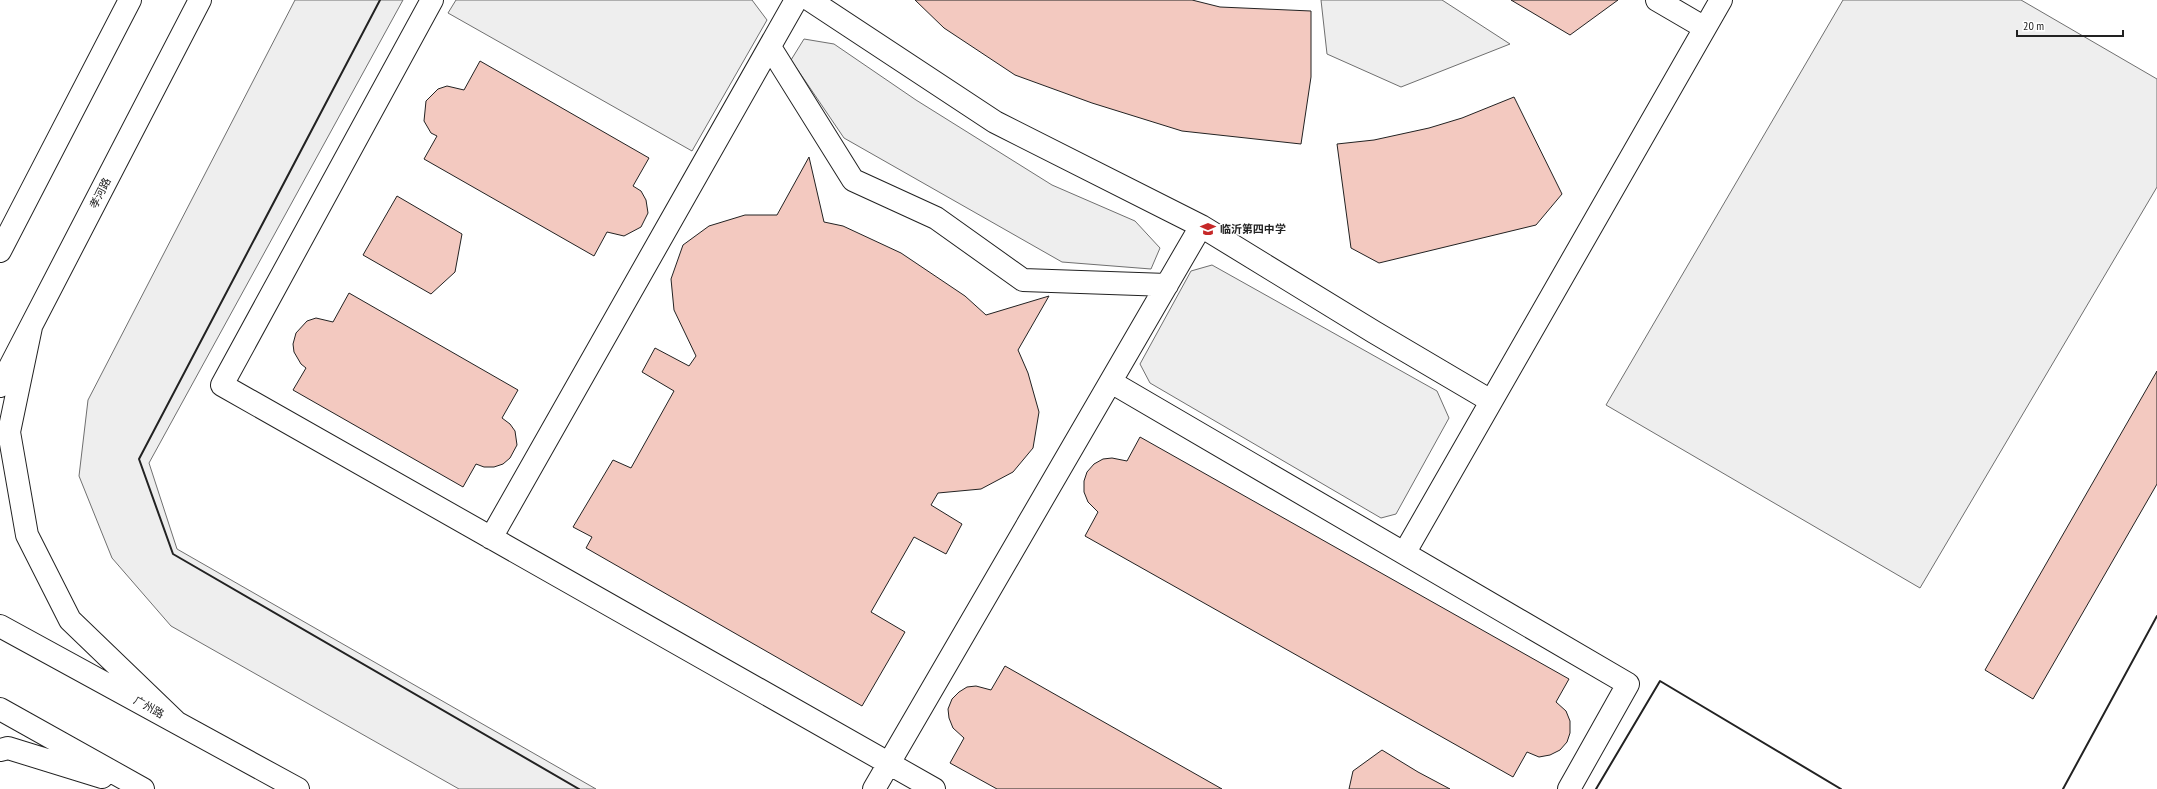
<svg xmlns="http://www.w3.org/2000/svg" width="2157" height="789" viewBox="0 0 2157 789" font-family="'PT Sans Narrow','Noto Sans SC',sans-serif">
  <rect width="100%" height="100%" fill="#fff"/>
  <!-- green -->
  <path fill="#eee" stroke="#6f6f6f" d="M295,0H403L149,463L177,549L596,789H459L171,626L112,558L79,476L88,400Z
    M456,0H752L767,20L692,151L448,13Z
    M1321,0H1442L1510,44L1401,87L1327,54Z
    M1843,0H2021L2157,79V187L1920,588L1606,405Z
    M804,39L834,44L916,100L1052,185L1135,221L1160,248L1151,269L1062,262L844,138L791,60Z
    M1212,265L1437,391L1449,418L1396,514L1381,518L1150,383L1140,364L1191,271Z"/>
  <!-- building -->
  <path fill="#f3c9c0" stroke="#222" d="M915,0H1192L1220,7L1311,11V77L1301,144L1182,131L1092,103L1015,75L944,28Z
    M1511,0H1618L1570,35Z
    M480,61L649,158L633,186L641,191L646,200L648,213L641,227L624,236L607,232L594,256L424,159L437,136L431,133L424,121L426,101L438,89L447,86L464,90Z
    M1514,97L1562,194L1536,225L1379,263L1351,248L1337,144L1374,140L1429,128L1462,118Z
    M809,157L824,222L843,226L901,253L965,296L986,315L1049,296L1018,350L1028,373L1039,412L1033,448L1013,472L981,489L938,493L931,505L962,524L946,554L914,537L871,612L905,632L862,706L586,548L592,537L573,527L613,460L631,468L674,391L642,372L655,348L689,366L696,356L674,310L671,279L683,245L709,226L745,215H777Z
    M397,196L462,234L455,272L431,294L363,255Z
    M349,293L518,390L502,418L510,424L515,431L517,445L510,458L503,464L494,467H484L476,464L463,487L293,390L306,368L301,364L294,352L293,344L296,333L307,321L316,318L333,322Z
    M2157,371V484L2033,699L1985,670Z
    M1140,437L1569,679L1556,702L1566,711L1570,721V733L1567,742L1560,750L1550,755L1539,757L1527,752L1513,777L1085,536L1098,512L1088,502L1084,492V481L1087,472L1094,464L1103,459L1112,458L1127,461Z
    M1005,666L1222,789H997L950,763L964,738L953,728L949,718L948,709L952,699L959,692L967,687L976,686L991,690Z
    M1382,750L1418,772L1450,789H1349L1353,771Z"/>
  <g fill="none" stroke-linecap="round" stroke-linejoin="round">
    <defs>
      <path id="minor" d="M432,0L222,385L934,789
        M810,0L995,122L1201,226L1374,332L1491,401
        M1657,0L1705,28
        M770,47L853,180L936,218L1023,280L1167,285
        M1111,382L1628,684L1569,789
        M491,538L796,0
        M1405,552L1721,0
        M874,789L1201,226"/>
      <path id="major" d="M0,251L130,0
        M31,327L9,432L27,535L70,620L176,722
        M0,386L200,0
        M0,626L298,789
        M0,709L143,789
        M0,750L8,748L102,777"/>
    </defs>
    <!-- minor casing -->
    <use href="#minor" stroke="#222" stroke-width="24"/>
    <!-- major casing -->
    <use href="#major" stroke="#222" stroke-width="24"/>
    <!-- minor -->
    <use href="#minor" stroke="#fff" stroke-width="22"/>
    <!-- major -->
    <use href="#major" stroke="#fff" stroke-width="22"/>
    <!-- wall -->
    <path stroke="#222" stroke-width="2" d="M380,0L139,459L173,554L579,789
      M1596,789L1660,681L1841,789
      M2063,789L2157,616"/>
  </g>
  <!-- icons -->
  <defs>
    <symbol id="school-bare" viewBox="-9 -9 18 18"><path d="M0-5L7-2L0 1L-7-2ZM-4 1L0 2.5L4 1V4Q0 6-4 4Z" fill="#c62828" stroke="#fff" stroke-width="2.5" paint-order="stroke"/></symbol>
  </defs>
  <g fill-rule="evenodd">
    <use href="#school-bare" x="1197" y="218" width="22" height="22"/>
  </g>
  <g text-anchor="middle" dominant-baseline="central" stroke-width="3" stroke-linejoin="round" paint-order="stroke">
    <!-- street labels -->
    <g font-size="11" fill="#222" stroke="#fff">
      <text transform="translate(100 193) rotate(-63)">孝河路</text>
      <text transform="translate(149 707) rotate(29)">广州路</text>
    </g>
    <!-- poi labels -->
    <g font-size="11" font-weight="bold" fill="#222" stroke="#fff" text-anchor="start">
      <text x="1220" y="229">临沂第四中学</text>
    </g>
  </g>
  <!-- scale -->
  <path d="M2017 30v6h106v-6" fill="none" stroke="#222222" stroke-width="2"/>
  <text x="2023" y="30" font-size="12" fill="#222222" stroke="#ffffff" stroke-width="3" paint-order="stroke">20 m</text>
</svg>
